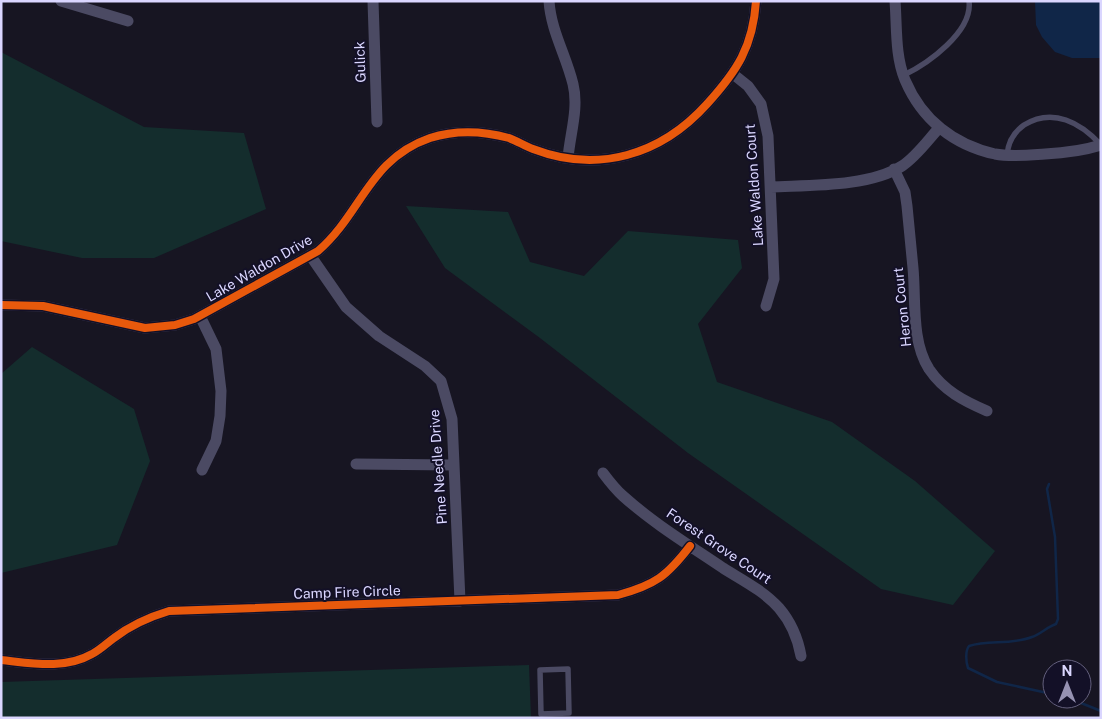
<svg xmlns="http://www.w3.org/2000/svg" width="1102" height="719" viewBox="0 0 1102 719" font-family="'Public Sans',sans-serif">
  <rect width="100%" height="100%" fill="#171522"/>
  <!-- green -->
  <path fill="#142d2d" d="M1,52L144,127L244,133L266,209L154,258H82L1,241Z
    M406,206L508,212L530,262L584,276L628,231L738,240L742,268L698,324L717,382L832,422L915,481L995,551L953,605L881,589L688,453L540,338L445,268Z
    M32,347L134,409L150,461L117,545L1,573V374Z
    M529,665L531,718H1V682Z"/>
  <!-- water -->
  <path fill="#102648" d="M1035,1H1101V58H1072L1055,52L1042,37L1036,25Z"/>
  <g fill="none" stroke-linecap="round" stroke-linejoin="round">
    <!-- stream -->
    <path stroke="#102648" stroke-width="2.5" d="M1049,484L1047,489L1055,537L1058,619L1056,624C1047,627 1041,634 1032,637C1011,645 989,640 969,646C965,651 966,662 968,668L997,682L1052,694
      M1071,699L1101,711"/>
    <!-- service -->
    <path stroke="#4b4a63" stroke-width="5.5" d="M904,75C927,64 973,32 969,1
      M1007,155C1008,143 1014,132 1024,125C1053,107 1081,123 1101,145
      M568,669L569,713L541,714L540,670Z"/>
    <!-- minor -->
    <path stroke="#4b4a63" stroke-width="11" d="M61,1L128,21
      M373,1L377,122
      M549,1C551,31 566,55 573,84C579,108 570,134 568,158
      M895,1C897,27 895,56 905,80C922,120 954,145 995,154C1011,157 1029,155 1045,154C1064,153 1082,151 1101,145
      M733,74L748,86L761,104L768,136L774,279L766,306
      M894,169L905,192L907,206C909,227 911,247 913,268C916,300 911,341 929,369C944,391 964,401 987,411
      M771,187C809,185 869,187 902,166C916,157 928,140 939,128
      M310,255L346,307L379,336L425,366L441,381L452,419L460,601
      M1,305L43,306L145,328L175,325L194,319L318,251C362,213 369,159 430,138C455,130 483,131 509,138C517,141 525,146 533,149C598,174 661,155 707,104C737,71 753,47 756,1
      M200,316L216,349L221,391L220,416L216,441L202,470
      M356,464L454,465
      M603,473C609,481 615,489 623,496C653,523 689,545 723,568C742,580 764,591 779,608C791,622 798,639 801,656
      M1,660C31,663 64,670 92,654C100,650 107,643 114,638C131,625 149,617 169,611L618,595C655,585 667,576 690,546"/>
    <defs>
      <path id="cycleway" d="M1,305L43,306L145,328L175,325L194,319L318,251C362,213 369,159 430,138C455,130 483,131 509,138C517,141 525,146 533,149C598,174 661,155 707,104C737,71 753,47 756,1
        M1,660C31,663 64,670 92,654C100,650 107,643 114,638C131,625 149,617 169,611L618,595C655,585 667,576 690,546"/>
    </defs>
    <!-- cycleway casing -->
    <use href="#cycleway" stroke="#131027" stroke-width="11"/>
    <!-- cycleway -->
    <use href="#cycleway" stroke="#e8590c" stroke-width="8"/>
  </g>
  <g text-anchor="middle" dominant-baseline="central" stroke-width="4" stroke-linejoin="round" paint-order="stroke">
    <!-- street labels -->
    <g font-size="14" fill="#dad6ff" stroke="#131027">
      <text transform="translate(360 62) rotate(-92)">Gulick</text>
      <text transform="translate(754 185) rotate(-94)">Lake Waldon Court</text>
      <text transform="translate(259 268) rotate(-30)">Lake Waldon Drive</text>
      <text transform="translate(902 307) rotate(-96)">Heron Court</text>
      <text transform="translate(438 467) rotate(-94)">Pine Needle Drive</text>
      <text transform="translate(719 546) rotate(34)">Forest Grove Court</text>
      <text transform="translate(347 592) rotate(-2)">Camp Fire Circle</text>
    </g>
  </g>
  <!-- border -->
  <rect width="1102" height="719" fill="none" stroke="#dad6ff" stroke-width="5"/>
  <!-- north arrow -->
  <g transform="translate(1067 684)"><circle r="24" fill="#131027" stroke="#635f7d"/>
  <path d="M0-4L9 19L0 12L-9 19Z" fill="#9692b2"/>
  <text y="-8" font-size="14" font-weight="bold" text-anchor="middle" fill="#dad6ff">N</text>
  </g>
</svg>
